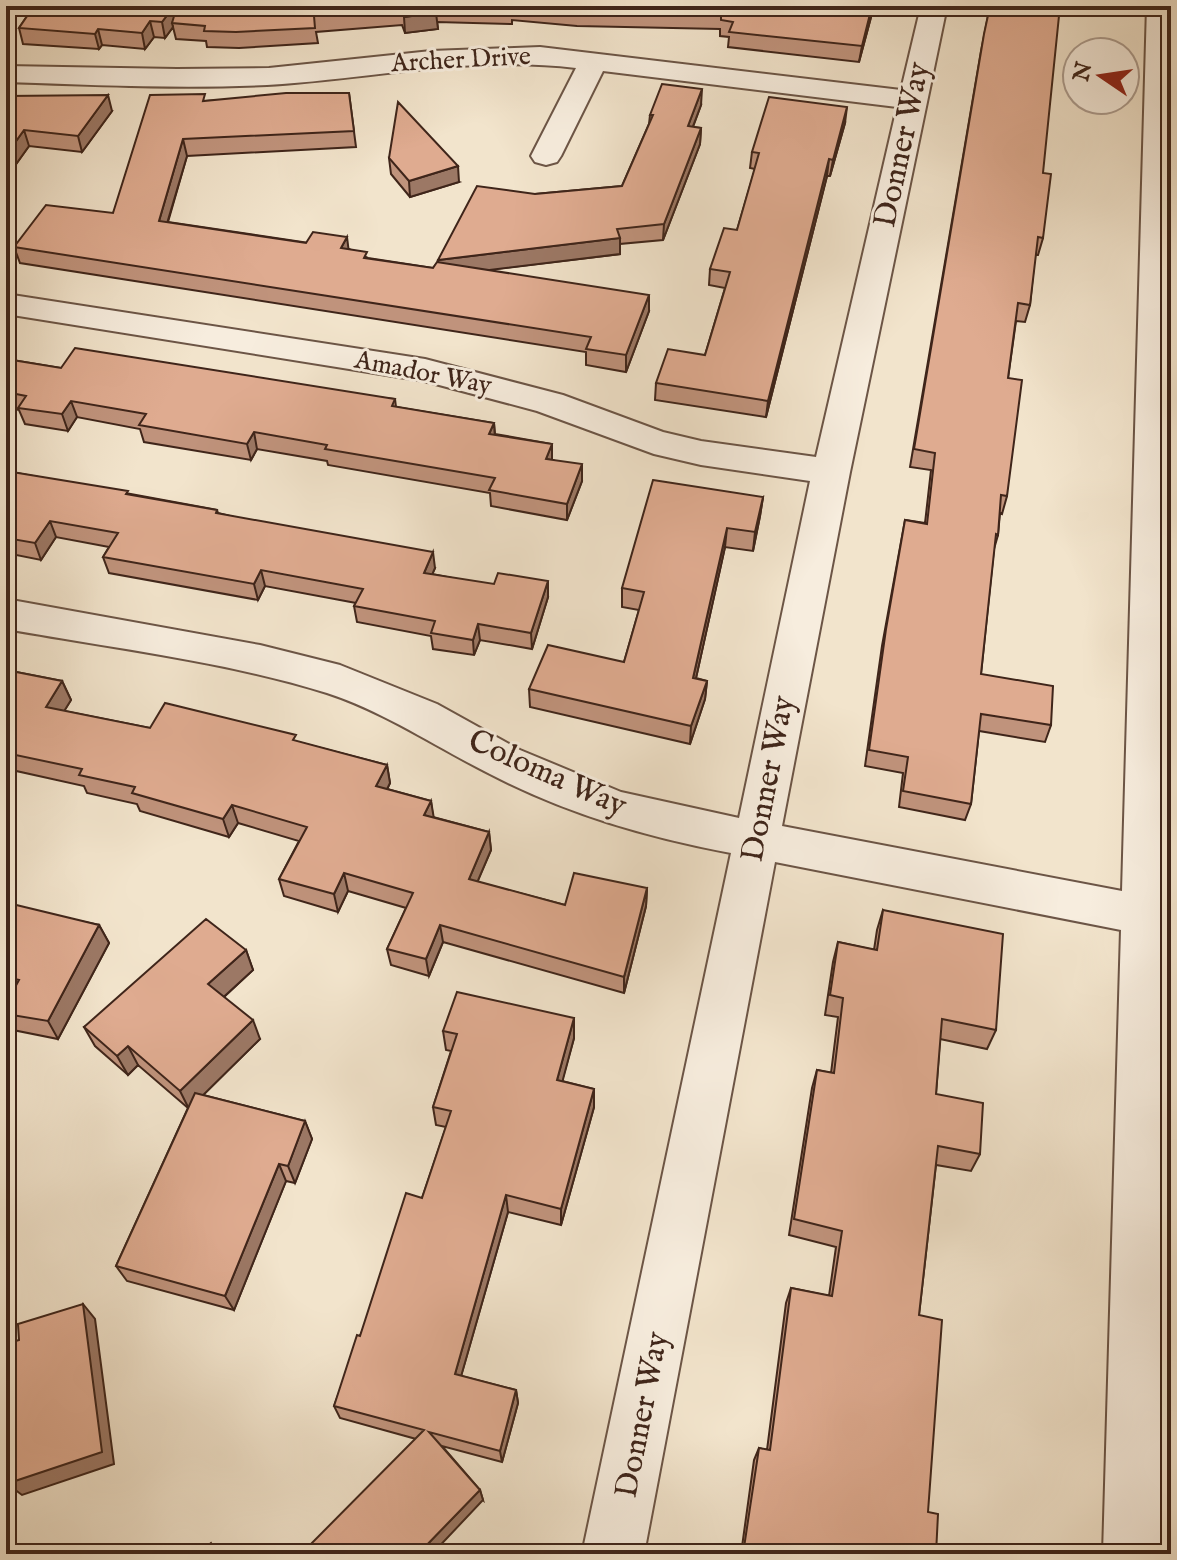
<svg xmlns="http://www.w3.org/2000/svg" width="1177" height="1560" viewBox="0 0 1177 1560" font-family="'IM FELL English',serif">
  <rect width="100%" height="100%" fill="#f2e4cc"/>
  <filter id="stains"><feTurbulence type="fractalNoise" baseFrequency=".0025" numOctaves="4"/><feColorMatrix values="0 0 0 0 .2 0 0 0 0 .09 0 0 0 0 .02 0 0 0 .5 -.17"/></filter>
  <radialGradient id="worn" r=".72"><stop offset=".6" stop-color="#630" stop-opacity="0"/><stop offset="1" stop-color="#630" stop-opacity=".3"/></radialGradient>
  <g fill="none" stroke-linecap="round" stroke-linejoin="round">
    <defs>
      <path id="minor" d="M921,6H947L850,472L782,826L1122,891L1147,6H1171L1165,1554H1103L1121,930L775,862L644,1554H582L731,853C647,837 567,814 490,774C436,747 385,712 327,693C224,661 112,648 6,629V599L260,645L340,665L437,704L520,750L621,792L739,818L810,481L701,465L654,454L537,411L424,381L6,314V294L425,359L563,395L663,432L701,441L816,457L897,107L603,71L561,156L557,162L546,165L535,162L531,156L576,68C473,55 370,79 267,85C180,89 93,85 6,82V66L177,69L269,68L431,51L540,47L901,90Z"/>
    </defs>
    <!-- minor casing -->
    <use href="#minor" stroke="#6c5546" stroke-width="4"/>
    <!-- minor -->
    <use href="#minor" fill="#f7edde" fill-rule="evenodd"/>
  </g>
  <!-- wall -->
  <path fill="#c0937c" stroke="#3f251a" stroke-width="2" d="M34,6H874L859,62L728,47L729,37L720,36V29L577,26L512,20V24L437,22L438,29L405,33L402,25L316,32L318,43L239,48L207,47L206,41L176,39L173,27L165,38L154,37L145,49L102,45L99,49L23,44L19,28Z
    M990,6L1043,173V238L1038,255H1035L1030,305L1025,322L1016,321L1008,378L1007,496L1002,514L1000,513L998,535L994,549L981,674L1051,725L1045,742L979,731L971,804L965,820L899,807L903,773L865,766L882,646L905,520L925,523L931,470L910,467L981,51Z
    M349,93L356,147L187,156L168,222L349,249L368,258L433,268L438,262L535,194L622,186L649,124L650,115L701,105L693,127L701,128L700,144L663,240L620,244V254L487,270L649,311L626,372L586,365V352L20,263L14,247L113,213L206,101Z
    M6,96L112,111L82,152L29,146L14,167H6Z
    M845,123L830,176H827L766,417L655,400L656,383L705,355L725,288L709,285L710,269L737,230L755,169L750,168L752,152Z
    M389,158L459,182L410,197L391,174Z
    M6,359L61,368L395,399L396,407L494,423L495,434L552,444V459L582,481L567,520L491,506L490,493L328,465L327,461L257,449L251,460L144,442L140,429L77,417L68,431L25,424L19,410L6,407Z
    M6,471L217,510L218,513L435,568L432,574L548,597L532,649L480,640L474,655L433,649L431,636L357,622L354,606L356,603L265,586L258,600L109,573L103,557L109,547L56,537L41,560L6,553Z
    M763,497L760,516L753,551L725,547L696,678L707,681L705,699L690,744L530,707L529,689L624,662L639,610L622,607V588Z
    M6,670L62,681L71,700L64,711L150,728L298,742L387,765L390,783L387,789L431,801L433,817L489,832L491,850L477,882L565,905L647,888L646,906L624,993L443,942L429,976L391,965L387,949L406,908L348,891L338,912L284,896L279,879L299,841L238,823L229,837L140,811L137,804L87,793L84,786L16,771L10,781L6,780Z
    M6,906L99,925L109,943L58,1039L13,1030L6,1020V1004L12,994L6,992Z
    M883,910L996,1030L987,1049L940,1039L936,1094L980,1154L971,1171L936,1165L919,1315L928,1512L936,1554H741L754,1460L759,1448L767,1450L786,1303L791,1288L829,1296L836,1247L789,1235L812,1088L817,1070L831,1073L838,1017L825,1015L833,962L838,942L874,950L877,930Z
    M246,950L253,970L224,997L260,1039L203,1095L305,1121L312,1139L295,1183L286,1181L234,1310L127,1281L116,1266L188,1108L138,1065L128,1075L95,1046L84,1027Z
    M574,1018V1038L562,1081L594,1089V1107L561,1225L508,1212L461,1376L516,1390L518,1403L502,1462L442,1446L480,1490L483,1500L416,1439L340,1418L334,1406L360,1336L422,1198L446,1127L436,1125L433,1107L451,1051L446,1050L443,1031Z"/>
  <!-- shaded-wall -->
  <path fill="#9c7865" stroke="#3f251a" stroke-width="2" d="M174,6H182L172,23L173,27L165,38L162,22Z
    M872,6H874L859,62L862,46Z
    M436,13L438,29L405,33L404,17Z
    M150,21L154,37L145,49L142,33Z
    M98,29L102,45L99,49L95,34Z
    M702,89L701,105L687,142L688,126Z
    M108,95L112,111L82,152L78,136Z
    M847,107L845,123L830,176L833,160Z
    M701,128L700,144L663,240L664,224Z
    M24,130L29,146L14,167L9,151Z
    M183,139L187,156L163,237L159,221Z
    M829,159L827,176L766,417L768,401Z
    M458,166L459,182L410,197L409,181Z
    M347,237L349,253L341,248Z
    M620,238V254L440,276L438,260Z
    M649,295V311L626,372V355Z
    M71,401L77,417L68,431L62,414Z
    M494,423L495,439L489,434Z
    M254,432L257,449L251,460L247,444Z
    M552,444V460L546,459Z
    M582,464V481L567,520V504Z
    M763,497L760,516L753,551L755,532Z
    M50,521L56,537L41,560L35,543Z
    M727,528L725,547L692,696L693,678Z
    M433,552L435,568L426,589L424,573Z
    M261,570L265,586L258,600L254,584Z
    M548,581V597L532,649L531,633Z
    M478,624L480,640L474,655L473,640Z
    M62,681L71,700L55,726L46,707Z
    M707,681L705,699L690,744L691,726Z
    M6,753L16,771L10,781L6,774Z
    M387,765L390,783L380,804L376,786Z
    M431,801L434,819L424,815Z
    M232,805L238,823L229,837L223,819Z
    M489,832L491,850L471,897L469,879Z
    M344,873L348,891L338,912L334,894Z
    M647,888L646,906L624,993V977Z
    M99,925L109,943L58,1039L48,1021Z
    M440,925L443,942L429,976L426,959Z
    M246,950L253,970L216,1004L208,984Z
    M574,1018V1038L558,1098L557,1080Z
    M253,1020L260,1039L189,1109L180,1091Z
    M128,1046L138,1065L128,1075L117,1056Z
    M594,1089V1107L561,1225V1209Z
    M305,1121L312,1139L295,1183L288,1166Z
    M279,1164L286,1181L234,1310L225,1296Z
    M506,1195L508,1212L458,1387L455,1374Z
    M83,1304L95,1319L114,1464L22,1495L10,1486L6,1488V1471Z
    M516,1390L518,1403L502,1462L500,1451Z
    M480,1490L483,1500L432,1554H418Z"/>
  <!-- building -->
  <path fill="#dfab90" stroke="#3f251a" stroke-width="2" d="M34,6H174L162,22L150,21L142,33L98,29L95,34L19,28Z
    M177,6H511L512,8L434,6L436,13L404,17L401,9L314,16L315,28L236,32L204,31L205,26L172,23Z
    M532,6H872L862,46L729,32L733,22L721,20V13L577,10Z
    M990,6H1060L1043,173L1051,174L1043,238L1038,237L1030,305L1018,303L1008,378L1022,380L1007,496L1001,495L998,535L996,534L981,674L1053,686L1051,725L981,714L971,804L903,791L908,757L869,750L886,629L905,520L927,524L935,453L914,449L984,34Z
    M662,84L702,89L688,126L701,128L664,224L617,229L620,238L438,260L477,186L535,194L622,186L653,115H650Z
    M286,93H349L354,131L183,139L159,221L306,243L313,232L347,237L341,248L367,252L364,258L433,268L437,262L649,295L626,355L586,349L591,337L14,247L46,205L113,213L150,95L205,94L203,101Z
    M108,95L78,136L24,130L9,151H6V96Z
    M769,97L847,107L833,160L829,159L768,401L656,383L668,349L705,355L730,272L710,269L724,228L737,230L759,153L752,152Z
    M398,102L458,166L409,181L389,158Z
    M75,348L395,399L392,406L494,423L489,434L552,444L546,459L582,464L567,504L489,490L495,478L325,449L327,445L254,432L247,444L139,425L146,414L71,401L62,414L18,408L26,396L6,392V359L61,368Z
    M6,471L128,491L126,494L217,510L216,513L433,552L424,573L494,584L498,573L548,581L531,633L478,624L473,640L431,633L435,621L354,606L363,589L261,570L254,584L103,557L118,533L50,521L35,543L6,538Z
    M653,480L763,497L755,532L727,528L693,678L707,681L691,726L529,689L548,645L624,662L644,592L622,588Z
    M6,670L62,681L46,707L150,728L165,703L296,735L293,740L387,765L376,786L431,801L424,815L489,832L469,879L565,905L574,873L647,888L624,977L440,925L426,959L387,949L413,893L344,873L334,894L279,879L307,827L232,805L223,819L132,793L135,787L79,775L82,769L6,753Z
    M8,903L99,925L48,1021L6,1014V1004L19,980L6,977V906Z
    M883,910L1003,934L996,1030L942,1019L936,1094L983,1103L980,1154L938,1146L919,1315L942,1320L928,1512L938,1514L936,1554H743L759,1448L770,1450L791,1288L832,1296L842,1231L794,1219L817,1070L834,1073L843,998L830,995L838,942L877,950Z
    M206,919L246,950L208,984L253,1020L180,1091L128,1046L117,1056L84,1027Z
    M457,992L574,1018L557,1080L594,1089L561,1209L506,1195L455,1374L516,1390L500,1451L429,1432L480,1490L418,1554H301L424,1430L334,1406L357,1335L360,1336L406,1193L422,1198L451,1111L433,1107L457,1034L443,1031Z
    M195,1093L305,1121L288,1166L279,1164L225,1296L116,1266Z
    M83,1304L102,1452L6,1484V1344L19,1340L18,1324Z
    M211,1543L218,1554H198Z"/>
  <g text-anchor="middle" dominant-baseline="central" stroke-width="6" stroke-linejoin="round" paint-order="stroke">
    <!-- far-street labels -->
    <g font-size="26" fill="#3f251a" stroke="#f7edde">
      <text transform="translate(461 60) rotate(-3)">Archer Drive</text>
      <text transform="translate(423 373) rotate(11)">Amador Way</text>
    </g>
    <!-- street labels -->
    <g font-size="32" fill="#3f251a" stroke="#f7edde">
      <text transform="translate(903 145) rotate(-78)">Donner Way</text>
      <text transform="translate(547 774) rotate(24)">Coloma Way</text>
      <text transform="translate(769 779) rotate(-79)">Donner Way</text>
      <text transform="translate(643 1415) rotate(-79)">Donner Way</text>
    </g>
  </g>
  <!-- margin -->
  <rect width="1177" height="1560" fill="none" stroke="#f2e4cc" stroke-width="32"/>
  <rect x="8" y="8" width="1161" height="1544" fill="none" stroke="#3f251a" stroke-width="4"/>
  <rect x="16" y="16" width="1145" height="1528" fill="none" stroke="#3f251a" stroke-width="2"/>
  <!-- north arrow -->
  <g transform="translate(1101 76) rotate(283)"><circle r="38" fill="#f7edde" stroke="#ad9d90" stroke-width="2"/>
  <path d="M0-6L14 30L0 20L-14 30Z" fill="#8f2418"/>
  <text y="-12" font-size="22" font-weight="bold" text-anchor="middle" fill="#3f251a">N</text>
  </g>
  <rect width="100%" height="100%" filter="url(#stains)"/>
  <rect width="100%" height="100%" fill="url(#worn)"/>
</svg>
